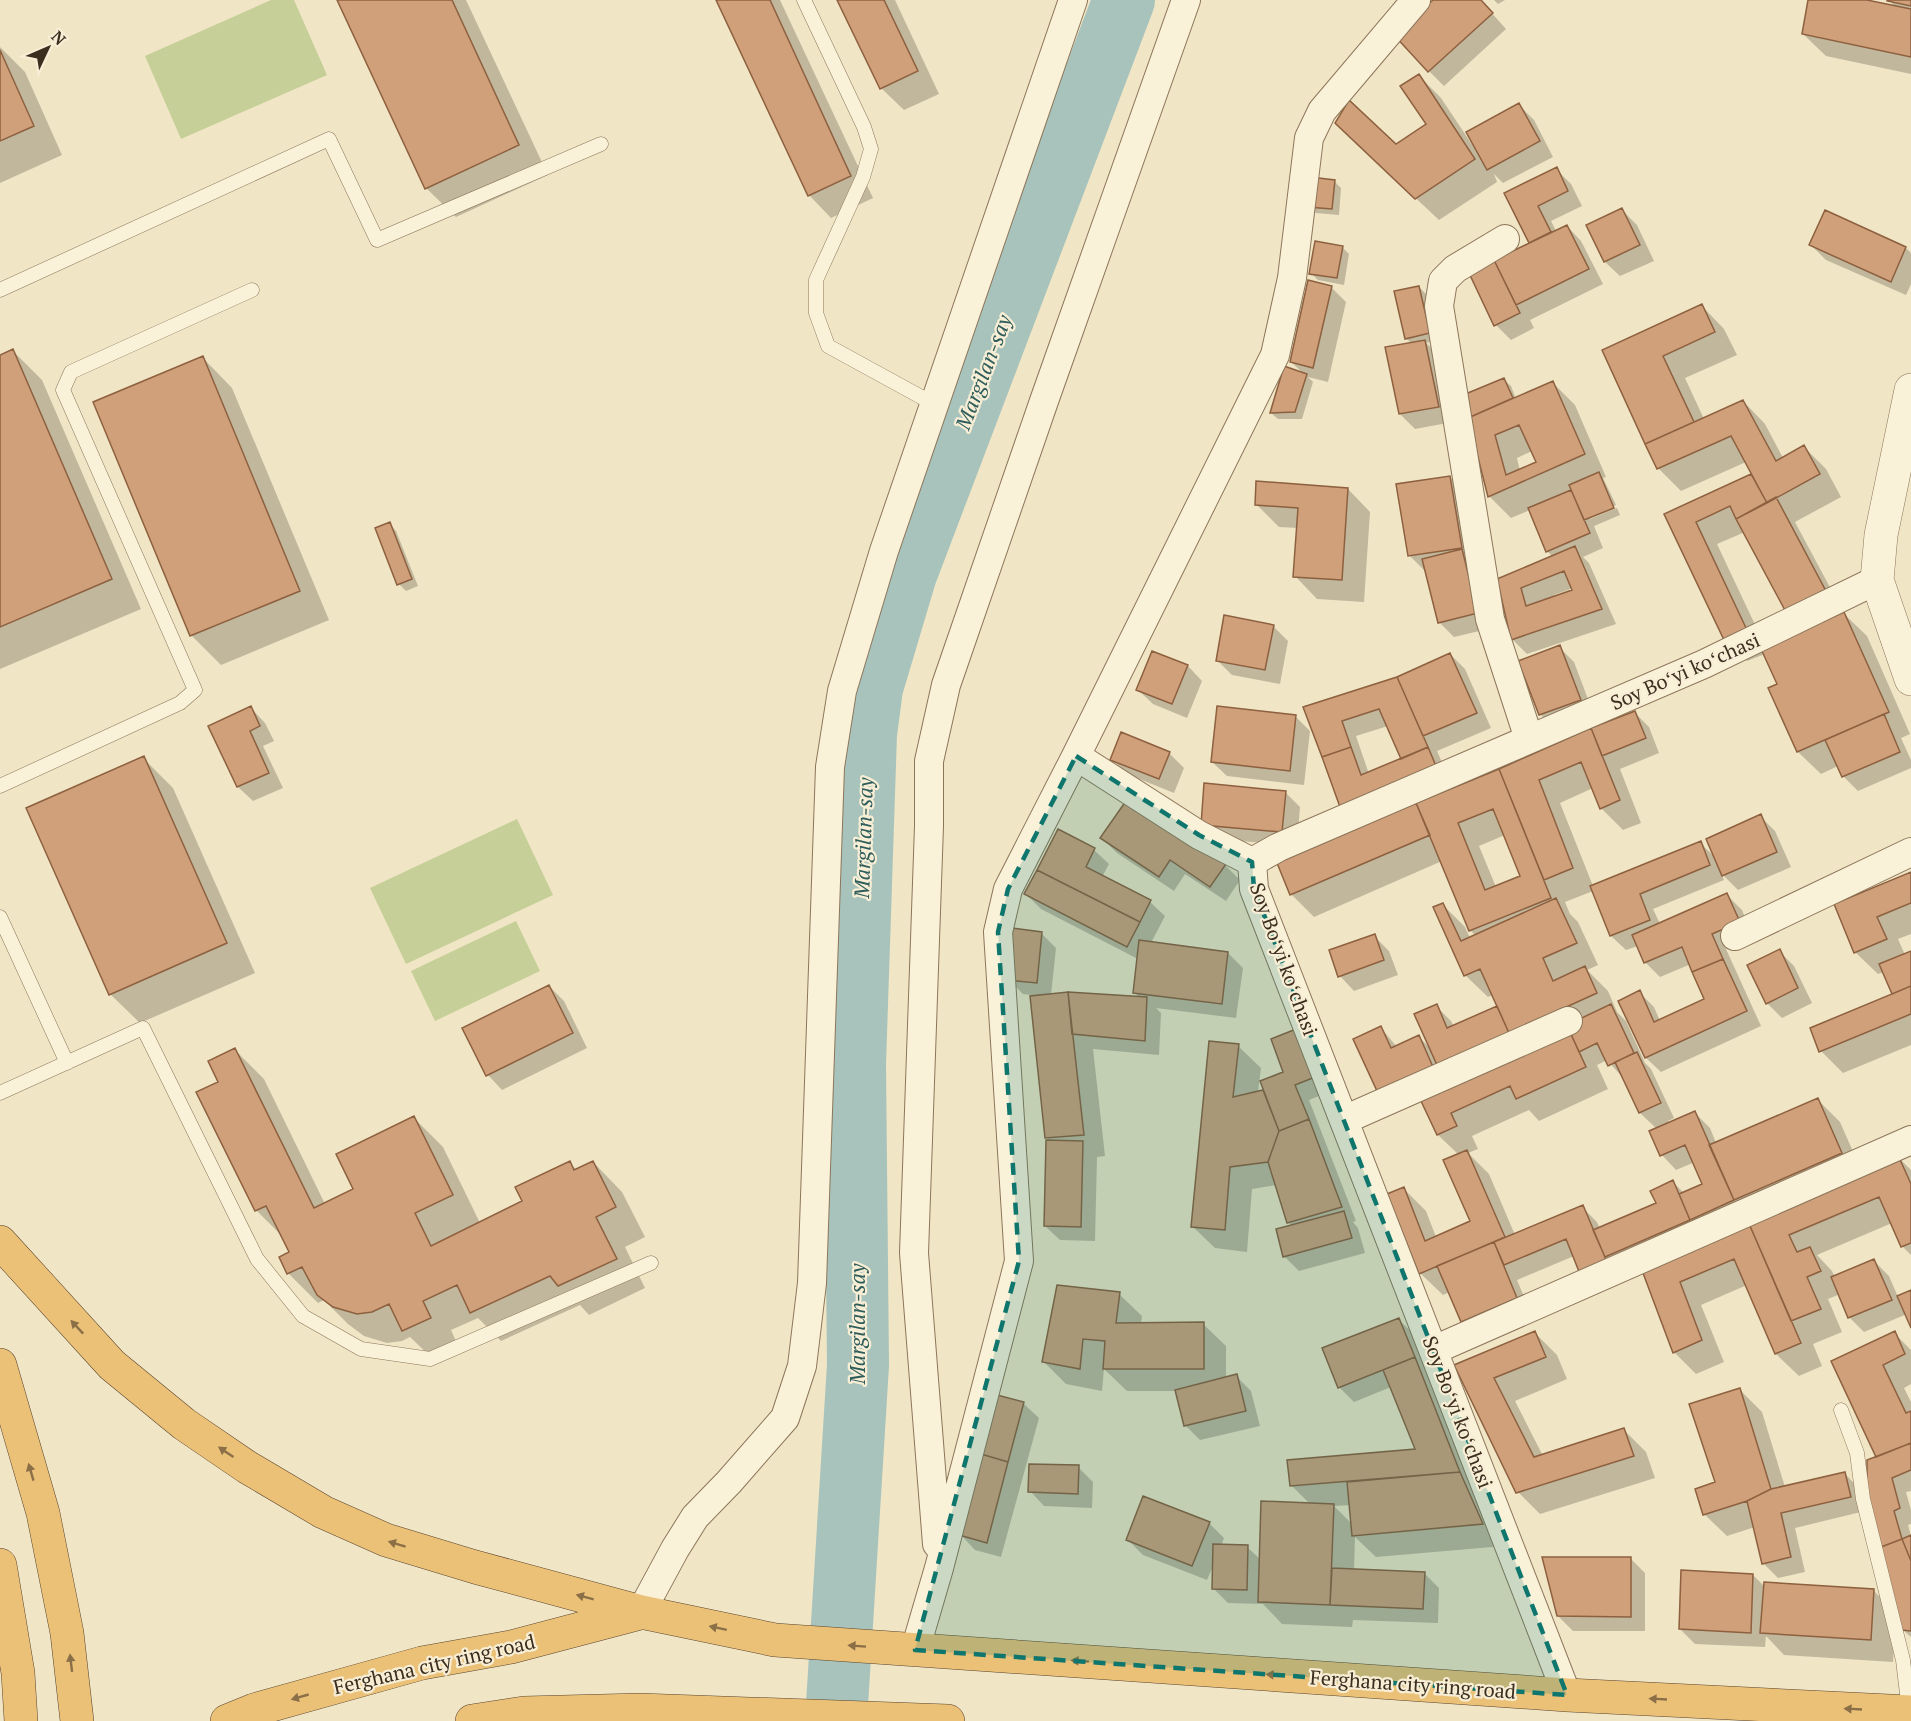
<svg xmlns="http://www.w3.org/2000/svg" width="1911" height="1721" viewBox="0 0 1911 1721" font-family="'PT Serif',serif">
  <rect width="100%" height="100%" fill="#f0e5c5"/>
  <!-- green -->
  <path fill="#c7cf98" d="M271,0H294L327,75L181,139L145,56Z
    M517,819L553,895L406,964L370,888Z
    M516,921L540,971L435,1021L411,971Z"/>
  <!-- shadow -->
  <path fill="#0003" fill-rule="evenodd" d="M339,0H466L548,175L456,217L426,188Z
    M718,0H780L873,198L831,218L809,195Z
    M839,0H895L939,94L904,110L881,88Z
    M1435,0H1480L1506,29L1444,86L1429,71Z
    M1494,0H1505L1498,4Z
    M1810,0H1859L1895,7L1889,0H1911V74L1826,56L1803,34Z
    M0,47L25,72L62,155L0,183Z
    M1419,76L1441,98L1473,146L1519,105L1534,120L1553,157L1503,183L1494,174L1497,182L1439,220L1359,145L1396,146L1428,124Z
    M1556,169L1571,184L1582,206L1551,221L1556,231L1567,226L1581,241L1603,284L1530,320L1534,328L1511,340L1496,325L1531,244L1506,194Z
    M1334,181L1341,188L1339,215L1316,213L1309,206Z
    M1622,210L1637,225L1654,261L1620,276L1605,262L1588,226Z
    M1811,245L1906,248L1911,253V284L1906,295L1826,260Z
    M1342,247L1349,254L1344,285L1318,280L1311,273Z
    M1331,287L1346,302L1328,382L1308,377L1313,382L1302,419H1278L1271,413L1304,374L1291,362Z
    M1419,287L1426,294L1437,340L1426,343L1440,356L1453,422L1415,429L1400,414L1412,344L1406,338Z
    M1702,306L1724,329L1737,355L1685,378L1704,419L1743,401L1765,424L1783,458L1804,447L1826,469L1841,497L1795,522L1841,608L1745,532L1717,544L1766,648L1844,614L1867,636L1910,734L1901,738L1911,760V768L1858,791L1843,776L1838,766L1821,774L1798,752L1770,688L1779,685L1765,654L1747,661L1725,639L1666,514L1753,474L1746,462L1681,491L1658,468L1604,351Z
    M13,351L42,380L141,609L0,669V356Z
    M203,358L232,388L329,620L221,665L191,635Z
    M1503,379L1511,386L1516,399L1553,383L1575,405L1606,477L1603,478L1616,505L1590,516V519L1617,508L1620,515L1594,526L1603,548L1583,557L1589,563L1616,624L1527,654L1512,639L1499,580L1553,557L1547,551L1530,510L1511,518L1489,496L1470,417ZM1532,451L1538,463L1520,471L1517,458ZM1573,588L1574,591L1555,598L1554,595Z
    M1450,477L1465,492L1492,628L1454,637L1439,622L1427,570H1424L1409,555Z
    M1348,489L1370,512L1364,602L1317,599L1295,576L1298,528L1279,527L1256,504Z
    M389,524L396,531L418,586L406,591L399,584Z
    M1273,626L1288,641L1280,684L1232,675L1217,660Z
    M1559,647L1574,662L1594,715L1555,729L1540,714Z
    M1153,652L1188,666L1202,681L1187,718L1153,704L1138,690Z
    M1450,654L1465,669L1491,728L1437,751L1450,781L1356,821L1305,707L1397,678ZM1388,726L1403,759L1369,774L1356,736Z
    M251,708L265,723L274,741L263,746L283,788L253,801L238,787L210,726Z
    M1634,712L1649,727L1659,753L1620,769L1641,823L1623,830L1601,808L1593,788L1560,803L1593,886L1700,843L1716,858L1760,816L1775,831L1791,867L1738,890L1721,873L1724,880L1653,909L1660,924L1727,895L1742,910L1753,937L1726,949L1761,1026L1661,1072L1646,1058L1620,1001L1639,992L1654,1007L1660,1021L1706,999L1691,964L1660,977L1645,962L1638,946L1626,950L1611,936L1593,891L1565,902L1570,914L1578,922L1598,965L1587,970L1608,991L1617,1012L1626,1021L1645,1063L1651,1069L1674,1118L1668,1121L1669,1124L1695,1113L1710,1128L1716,1143L1818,1100L1840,1122L1862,1172L1898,1157L1911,1170V1255L1903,1247L1892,1223L1817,1255L1832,1271L1835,1277L1874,1261L1889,1276L1898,1297L1911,1291V1324L1907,1314L1864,1332L1849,1317L1840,1294L1828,1299L1842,1332L1813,1344L1822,1366L1799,1376L1776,1354L1747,1285L1701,1305L1724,1362L1696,1374L1674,1352L1642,1266L1618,1272L1574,1256L1517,1280L1531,1313L1477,1336L1462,1322L1450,1292L1443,1295L1420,1273L1403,1188L1426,1211L1436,1237L1472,1222L1459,1155L1438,1135L1423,1101L1530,1052L1393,1105L1381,1028L1397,1047L1419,1037L1431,1049L1436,1006L1451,1021L1454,1027L1501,1013L1493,995L1488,997L1465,975L1443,905L1465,927L1470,938L1476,936L1470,930L1442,861L1314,917L1291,894L1499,771ZM1505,835L1522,877L1496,887L1479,846ZM1607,1060L1624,1079L1640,1113L1657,1129L1651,1131L1662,1155L1676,1170L1695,1162L1704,1185L1684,1193L1673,1182L1658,1204L1600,1229L1597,1222L1582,1207L1515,1235L1489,1174L1468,1153L1478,1149L1472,1136L1529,1110L1539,1121L1608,1089L1597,1065Z
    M1295,716L1310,731L1304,785L1227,776L1212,762Z
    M1169,753L1184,768L1174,793L1127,774L1112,759Z
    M143,758L173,788L255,973L140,1023L110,994Z
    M1285,792L1300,807L1297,846L1217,839L1202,824Z
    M1058,831L1094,850L1109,864L1102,877L1150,902L1165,916L1151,943L1228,953L1243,968L1236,1018L1156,1008L1161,1013L1159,1055L1093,1049L1105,1156L1097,1157L1095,1241L1060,1240L1045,1226L1050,1141L1047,1138L1031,995L1023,994L1008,979L1041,933L1056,948L1051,995L1140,998L1134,992L1138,959L1041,909L1026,894Z
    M1102,838L1225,865L1240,880L1226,901L1185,874L1174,891L1117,853Z
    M1911,874V934L1898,939L1905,955L1911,952V1045L1843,1073L1821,1051L1894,994L1884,972L1878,974L1855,952L1836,905Z
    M1374,936L1389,951L1398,975L1354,991L1340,976Z
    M1779,951L1794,966L1812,1003L1782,1018L1767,1003Z
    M549,986L564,1001L587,1048L502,1090L488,1075L464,1029Z
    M1273,1040L1329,1092L1309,1100L1356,1221L1353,1222L1358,1228L1365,1253L1299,1271L1284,1256L1292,1226L1288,1222L1277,1185L1252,1189L1247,1252L1215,1248L1192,1226L1238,1046L1261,1068L1258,1092L1263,1091L1268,1096L1285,1073Z
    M235,1050L264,1079L325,1204L355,1189L414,1118L443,1147L480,1223L524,1202L569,1163L577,1170L593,1162L622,1192L645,1237L625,1247L645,1288L589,1315L580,1305L501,1341L478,1318L451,1330L459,1348L433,1359L410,1337L402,1341L387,1343L364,1336L348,1324L324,1300L318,1303L289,1274L281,1258L291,1253L283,1237L256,1210L220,1082Z
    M1119,1294L1142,1316L1141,1324H1203L1226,1346V1379L1236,1376L1251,1391L1260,1426L1200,1440L1185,1425L1177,1391H1127L1104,1369L1102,1391L1066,1384L1043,1361Z
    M1399,1320L1414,1334L1504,1546L1376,1557L1355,1537L1354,1570L1424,1573L1439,1588L1438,1623L1353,1620L1352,1627L1282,1624L1263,1604L1228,1603L1213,1588L1214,1564L1207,1580L1143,1555L1128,1540L1209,1523L1224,1538L1221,1546L1247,1547L1261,1560L1310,1504L1291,1485L1417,1450L1391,1387L1354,1402L1339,1387ZM1351,1505L1353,1525L1334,1506Z
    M1535,1333L1557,1355L1567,1379L1515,1401L1543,1456L1624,1430L1646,1452L1655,1478L1540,1514L1518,1492L1456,1366Z
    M1894,1333L1911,1350V1384L1904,1388L1911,1402V1491L1906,1492L1911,1510V1524L1908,1525L1911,1536V1637L1903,1630L1878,1458L1833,1362Z
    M1739,1389L1762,1412L1785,1487L1844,1473L1859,1488L1865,1511L1795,1528L1805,1572L1778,1578L1763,1563L1755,1527L1727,1536L1704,1514L1717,1483Z
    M998,1397L1024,1404L1039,1418L1001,1557L975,1550L961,1535Z
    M1078,1467L1093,1482L1092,1508L1044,1506L1030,1491Z
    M1630,1558L1645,1573V1631H1573L1558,1616Z
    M1753,1575L1765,1587L1874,1591L1896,1613L1893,1662L1784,1655L1766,1636L1765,1647L1695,1644L1680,1629Z"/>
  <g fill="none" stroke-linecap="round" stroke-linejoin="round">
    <!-- river -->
    <path stroke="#a7c3bc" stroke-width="62" d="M836,1721L858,1365L855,1064L866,734L872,688L906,574L1124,0"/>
  </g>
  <!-- building -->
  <path fill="#d0a07a" stroke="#8d603f" stroke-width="1.5" fill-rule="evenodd" d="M337,0H452L519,145L425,189Z
    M716,0H770L851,176L808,196Z
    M837,0H884L918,71L880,89Z
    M1433,0H1481L1493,13L1428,72L1394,35Z
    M1808,0H1867L1911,9V57L1802,34Z
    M1887,0H1911V6L1887,1Z
    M0,50L34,126L0,141Z
    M1419,74L1475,159L1415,199L1335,123L1349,100L1396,144L1426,124L1400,86Z
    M1519,103L1540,141L1487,170L1466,132Z
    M1557,167L1568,191L1538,206L1551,232L1529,243L1504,193Z
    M1310,177L1335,180L1332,209L1307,207Z
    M1622,208L1640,245L1604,262L1586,225Z
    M1825,210L1906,247L1891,282L1809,245Z
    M1567,225L1589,269L1516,305L1494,260Z
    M1315,241L1343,246L1337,278L1309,274Z
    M1494,260L1520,313L1494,326L1469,273Z
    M1308,280L1332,286L1313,368L1290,362Z
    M1419,286L1430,333L1405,339L1394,291Z
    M1702,304L1715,332L1663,356L1694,422L1645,444L1602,350Z
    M1425,340L1439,407L1399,414L1385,347Z
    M13,349L112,579L0,627V355Z
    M203,356L300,591L190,636L93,402Z
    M1284,366L1307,374L1295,412L1270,413Z
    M1504,378L1513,398L1468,418L1463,395Z
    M1553,381L1585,454L1488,497L1468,418ZM1519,425L1536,462L1506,475L1495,435Z
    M1743,400L1776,461L1804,445L1820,474L1767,503L1731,436L1657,469L1645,444Z
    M1599,472L1614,508L1584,520L1569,485Z
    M1751,474L1767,503L1736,519L1730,506L1696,522L1747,630L1724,640L1664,514Z
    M1450,476L1462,548L1408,556L1396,484Z
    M1256,481L1348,488L1342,580L1293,577L1298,508L1255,505Z
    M1571,490L1590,533L1546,552L1528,508Z
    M1776,497L1827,593L1787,614L1736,519Z
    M390,522L412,579L397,585L375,528Z
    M1575,546L1602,609L1511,640L1497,579ZM1564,571L1572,590L1526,606L1521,588Z
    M1462,549L1478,613L1438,623L1422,559Z
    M1844,612L1889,712L1797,752L1768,688L1777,684L1761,649Z
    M1224,615L1274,625L1265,670L1216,661Z
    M1560,645L1581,700L1539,715L1518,661Z
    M1152,651L1188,665L1172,704L1136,690Z
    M1450,653L1477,713L1423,736L1397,677Z
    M1397,677L1428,747L1401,759L1379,709L1342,721L1351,747L1322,757L1303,707Z
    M251,706L260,726L250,731L269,773L237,787L208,726Z
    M1217,706L1296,715L1290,771L1211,762Z
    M1635,711L1646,738L1602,756L1591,728Z
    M1884,714L1900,752L1842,777L1825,740Z
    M1591,728L1620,800L1600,809L1581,762L1539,780L1573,868L1544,880L1499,769Z
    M1121,732L1170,752L1159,779L1110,760Z
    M1351,747L1361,775L1428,747L1436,766L1340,807L1322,757Z
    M144,756L227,943L109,995L26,808Z
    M1499,769L1551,898L1469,931L1416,803ZM1493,809L1520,876L1485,890L1458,823Z
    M1204,783L1286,791L1282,832L1201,825Z
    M1128,798L1226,864L1210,887L1170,860L1159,877L1100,838Z
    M1416,803L1430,835L1290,895L1277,863Z
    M1761,814L1777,852L1722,876L1706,839Z
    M1058,829L1095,848L1086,867L1151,900L1140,922L1037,870Z
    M1701,841L1710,865L1640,894L1650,920L1610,936L1590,886Z
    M1037,870L1140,922L1127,947L1024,894Z
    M1911,872V903L1877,917L1887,939L1854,953L1834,904Z
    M1727,893L1740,922L1712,934L1723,959L1692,972L1682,947L1644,963L1632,935Z
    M1556,898L1577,943L1543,958L1553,981L1585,966L1597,993L1509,1033L1480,969L1464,976L1433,907L1443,903L1461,941Z
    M1012,928L1042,932L1037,983L1007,980Z
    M1375,934L1384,960L1338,977L1329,950Z
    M1139,940L1228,952L1222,1004L1133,993Z
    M1780,949L1798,988L1766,1004L1747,965Z
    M1911,951V986L1892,994L1879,964Z
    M1723,959L1747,1011L1645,1058L1618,1001L1640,990L1654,1022L1704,999L1692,972Z
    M549,985L573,1033L486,1076L462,1028Z
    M1911,986V1014L1819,1052L1810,1028Z
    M1068,992L1147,997L1145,1041L1072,1034Z
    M1068,992L1084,1135L1045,1138L1030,996Z
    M1437,1004L1447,1028L1497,1006L1509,1033L1437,1065L1414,1014Z
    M1611,1004L1634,1053L1608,1066L1597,1043L1579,1052L1567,1025Z
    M1381,1026L1391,1048L1419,1035L1433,1067L1377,1091L1353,1039Z
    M1296,1029L1315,1077L1295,1085L1309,1119L1279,1131L1260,1081L1283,1072L1271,1039Z
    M1570,1032L1586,1067L1516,1099L1510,1086L1451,1113L1457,1126L1437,1135L1421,1101Z
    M1209,1041L1239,1044L1233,1097L1263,1090L1279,1131L1268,1162L1230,1167L1225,1230L1191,1227Z
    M235,1048L314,1208L353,1189L336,1154L414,1116L453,1195L415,1213L431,1246L522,1201L515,1187L570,1161L574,1170L593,1161L616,1207L596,1217L617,1259L558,1286L550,1276L470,1313L457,1285L423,1301L431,1318L402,1331L389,1304L372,1312L357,1314L333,1307L317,1295L302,1267L287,1274L279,1257L289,1252L266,1206L255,1211L196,1092L218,1082L208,1061Z
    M1637,1052L1661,1103L1639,1113L1615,1062Z
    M1818,1098L1842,1153L1734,1200L1709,1145Z
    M1695,1111L1734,1200L1690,1220L1679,1194L1702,1184L1685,1145L1660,1156L1649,1131Z
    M1309,1119L1342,1207L1287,1223L1268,1162L1279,1131Z
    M1046,1140L1083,1141L1081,1227L1044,1226Z
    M1467,1150L1505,1237L1419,1274L1387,1194L1404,1187L1425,1241L1470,1221L1443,1160Z
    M1898,1155L1911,1184V1243L1901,1247L1879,1197L1789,1235L1797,1252L1810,1247L1821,1271L1807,1277L1821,1309L1791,1321L1747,1219Z
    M1673,1180L1690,1220L1605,1257L1593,1230L1656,1203L1650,1191Z
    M1583,1205L1607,1262L1580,1274L1566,1239L1504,1265L1494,1242Z
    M1344,1211L1352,1238L1283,1257L1276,1229Z
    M1747,1219L1801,1343L1775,1354L1734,1259L1680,1282L1702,1340L1673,1353L1640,1265Z
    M1494,1242L1517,1298L1461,1322L1437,1266Z
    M1874,1259L1892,1300L1848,1318L1831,1277Z
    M1057,1285L1120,1292L1116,1323L1204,1322V1369H1103L1105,1341L1083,1339L1080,1369L1042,1362Z
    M1911,1290V1328L1897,1296Z
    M1399,1318L1415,1357L1338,1388L1322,1348Z
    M1535,1331L1546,1357L1494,1378L1534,1457L1624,1428L1634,1456L1516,1493L1454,1365Z
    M1895,1331L1905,1354L1883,1365L1906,1413L1911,1411V1443L1876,1457L1831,1361Z
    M1415,1357L1460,1472L1290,1486L1287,1460L1415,1449L1383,1370Z
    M1237,1374L1246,1411L1184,1426L1175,1390Z
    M1740,1388L1771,1489L1747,1501L1703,1515L1695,1489L1715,1482L1689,1404Z
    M997,1395L1024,1402L1008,1462L981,1454Z
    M1911,1443V1470L1892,1478L1900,1508L1894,1511L1902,1539L1881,1547L1867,1489V1460Z
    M981,1454L1008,1462L987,1543L959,1535Z
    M1029,1464L1079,1465L1078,1494L1028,1492Z
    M1460,1472L1483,1524L1352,1536L1347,1482Z
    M1845,1472L1851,1497L1781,1513L1791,1557L1762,1564L1747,1501L1771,1489Z
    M1143,1496L1210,1522L1192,1566L1126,1540Z
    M1261,1501L1334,1504L1330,1605L1258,1602Z
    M1911,1535V1561L1902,1539Z
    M1902,1539L1911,1561V1631L1902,1630L1881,1547Z
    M1213,1544L1248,1545L1247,1590L1212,1589Z
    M1542,1557H1631V1617L1557,1616Z
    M1332,1568L1425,1572L1423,1609L1330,1605Z
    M1681,1570L1753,1574L1751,1633L1679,1629Z
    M1764,1582L1874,1589L1871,1640L1760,1633Z"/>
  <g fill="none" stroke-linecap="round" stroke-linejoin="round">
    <defs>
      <path id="service" d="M804,0L864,127L871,149L863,177L816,280V313L828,346L934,404
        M0,290L329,139L377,240L601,144
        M0,786L180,703L195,690L63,390L71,372L252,290
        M0,917L67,1063
        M0,1093L143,1028L257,1259L303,1316L361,1349L430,1359L651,1263
        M1841,1410L1857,1453L1863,1499L1903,1660L1909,1711"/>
      <path id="minor" d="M1505,239L1455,269L1443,281L1439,306L1490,619L1529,739
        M1076,756L1199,835L1252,862
        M1735,936L1911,852
        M1344,1120L1568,1021
        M1434,1350L1911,1140
        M937,1544L914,1253L929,826V761L946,685L1044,401L1186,0
        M641,1612L675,1549L695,1517L729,1482L785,1418L802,1366L812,1283L830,767L842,691L884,551L1073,0
        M915,1650L939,1568L1019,1261L998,932L1008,889L1076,756L1275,355L1292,278L1309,138L1322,111L1416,0
        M1567,1695L1254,889L1252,862L1279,847L1704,664L1877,580"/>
      <path id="tertiary" d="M1911,390L1881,535L1877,580L1911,679"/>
      <path id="trunk" d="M0,1242L112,1365L184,1424L247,1467L323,1512L386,1540L475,1567L641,1612L775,1640L1567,1695L1911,1712
        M0,1365L43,1513L67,1633L77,1721
        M0,1565L18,1673L21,1721
        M227,1721L254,1710L422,1663L511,1647L640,1613
        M472,1721L524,1713L640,1710L948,1721"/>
    </defs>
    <!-- service casing -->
    <use href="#service" stroke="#8c765a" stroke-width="15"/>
    <!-- minor casing -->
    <use href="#minor" stroke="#8c765a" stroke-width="30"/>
    <!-- tertiary casing -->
    <use href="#tertiary" stroke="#8c765a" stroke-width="34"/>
    <!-- trunk casing -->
    <use href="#trunk" stroke="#5a442e" stroke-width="34"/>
    <!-- service -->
    <use href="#service" stroke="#faf1d9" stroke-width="14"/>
    <!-- minor -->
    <use href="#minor" stroke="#faf1d9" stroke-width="28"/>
    <!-- tertiary -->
    <use href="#tertiary" stroke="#faf1d9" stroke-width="33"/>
    <!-- trunk -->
    <use href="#trunk" stroke="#ebc178" stroke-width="33"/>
  </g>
  <!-- one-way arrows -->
  <defs><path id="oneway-solid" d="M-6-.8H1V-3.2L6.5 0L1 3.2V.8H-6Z" transform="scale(1.5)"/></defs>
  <g fill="#8b7047">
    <use href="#oneway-solid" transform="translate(77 1327) rotate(-133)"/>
    <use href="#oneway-solid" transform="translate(226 1452) rotate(-146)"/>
    <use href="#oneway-solid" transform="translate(31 1472) rotate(-106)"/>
    <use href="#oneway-solid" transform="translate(397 1544) rotate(-163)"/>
    <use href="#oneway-solid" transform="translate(585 1597) rotate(-165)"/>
    <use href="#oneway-solid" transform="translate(718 1628) rotate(-168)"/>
    <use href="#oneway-solid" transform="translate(857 1646) rotate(-176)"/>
    <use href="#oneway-solid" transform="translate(1080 1661) rotate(-176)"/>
    <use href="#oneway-solid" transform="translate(71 1663) rotate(-97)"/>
    <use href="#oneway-solid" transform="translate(1275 1675) rotate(-176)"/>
    <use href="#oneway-solid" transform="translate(300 1697) rotate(164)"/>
    <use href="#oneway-solid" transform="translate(1658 1699) rotate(-177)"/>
    <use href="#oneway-solid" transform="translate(1853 1709) rotate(-177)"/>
  </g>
  <!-- marked area -->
  <path fill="#0f766e" fill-opacity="0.2" stroke="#0f766e" stroke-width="4.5" stroke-dasharray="12 8" stroke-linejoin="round" d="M1076,756L1199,835L1252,862L1254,889L1567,1695L915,1650L1019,1261L998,932L1008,889Z"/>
  <g text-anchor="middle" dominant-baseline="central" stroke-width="4.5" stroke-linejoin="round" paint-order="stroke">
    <!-- street labels -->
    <g font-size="20" fill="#3c2e1f" stroke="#f7eed5">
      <text transform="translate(1685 671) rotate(-24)">Soy Boʻyi koʻchasi</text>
      <text transform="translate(1284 959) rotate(70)">Soy Boʻyi koʻchasi</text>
      <text transform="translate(1458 1412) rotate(69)">Soy Boʻyi koʻchasi</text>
      <text transform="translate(434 1664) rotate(-13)">Ferghana city ring road</text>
      <text transform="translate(1413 1684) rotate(4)">Ferghana city ring road</text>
    </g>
    <!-- water labels -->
    <g font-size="21" font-style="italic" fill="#2d5c5a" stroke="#f7eed5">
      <text transform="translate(983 372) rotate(-69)">Margilan-say</text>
      <text transform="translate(863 838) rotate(-88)">Margilan-say</text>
      <text transform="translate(857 1324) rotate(-90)">Margilan-say</text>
    </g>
  </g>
  <!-- north arrow -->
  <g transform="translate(48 48) rotate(46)" stroke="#f7eed5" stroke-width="4.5" paint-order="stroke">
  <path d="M0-4.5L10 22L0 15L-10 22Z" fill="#3c2e1f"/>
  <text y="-9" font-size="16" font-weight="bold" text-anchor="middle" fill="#3c2e1f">N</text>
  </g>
</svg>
